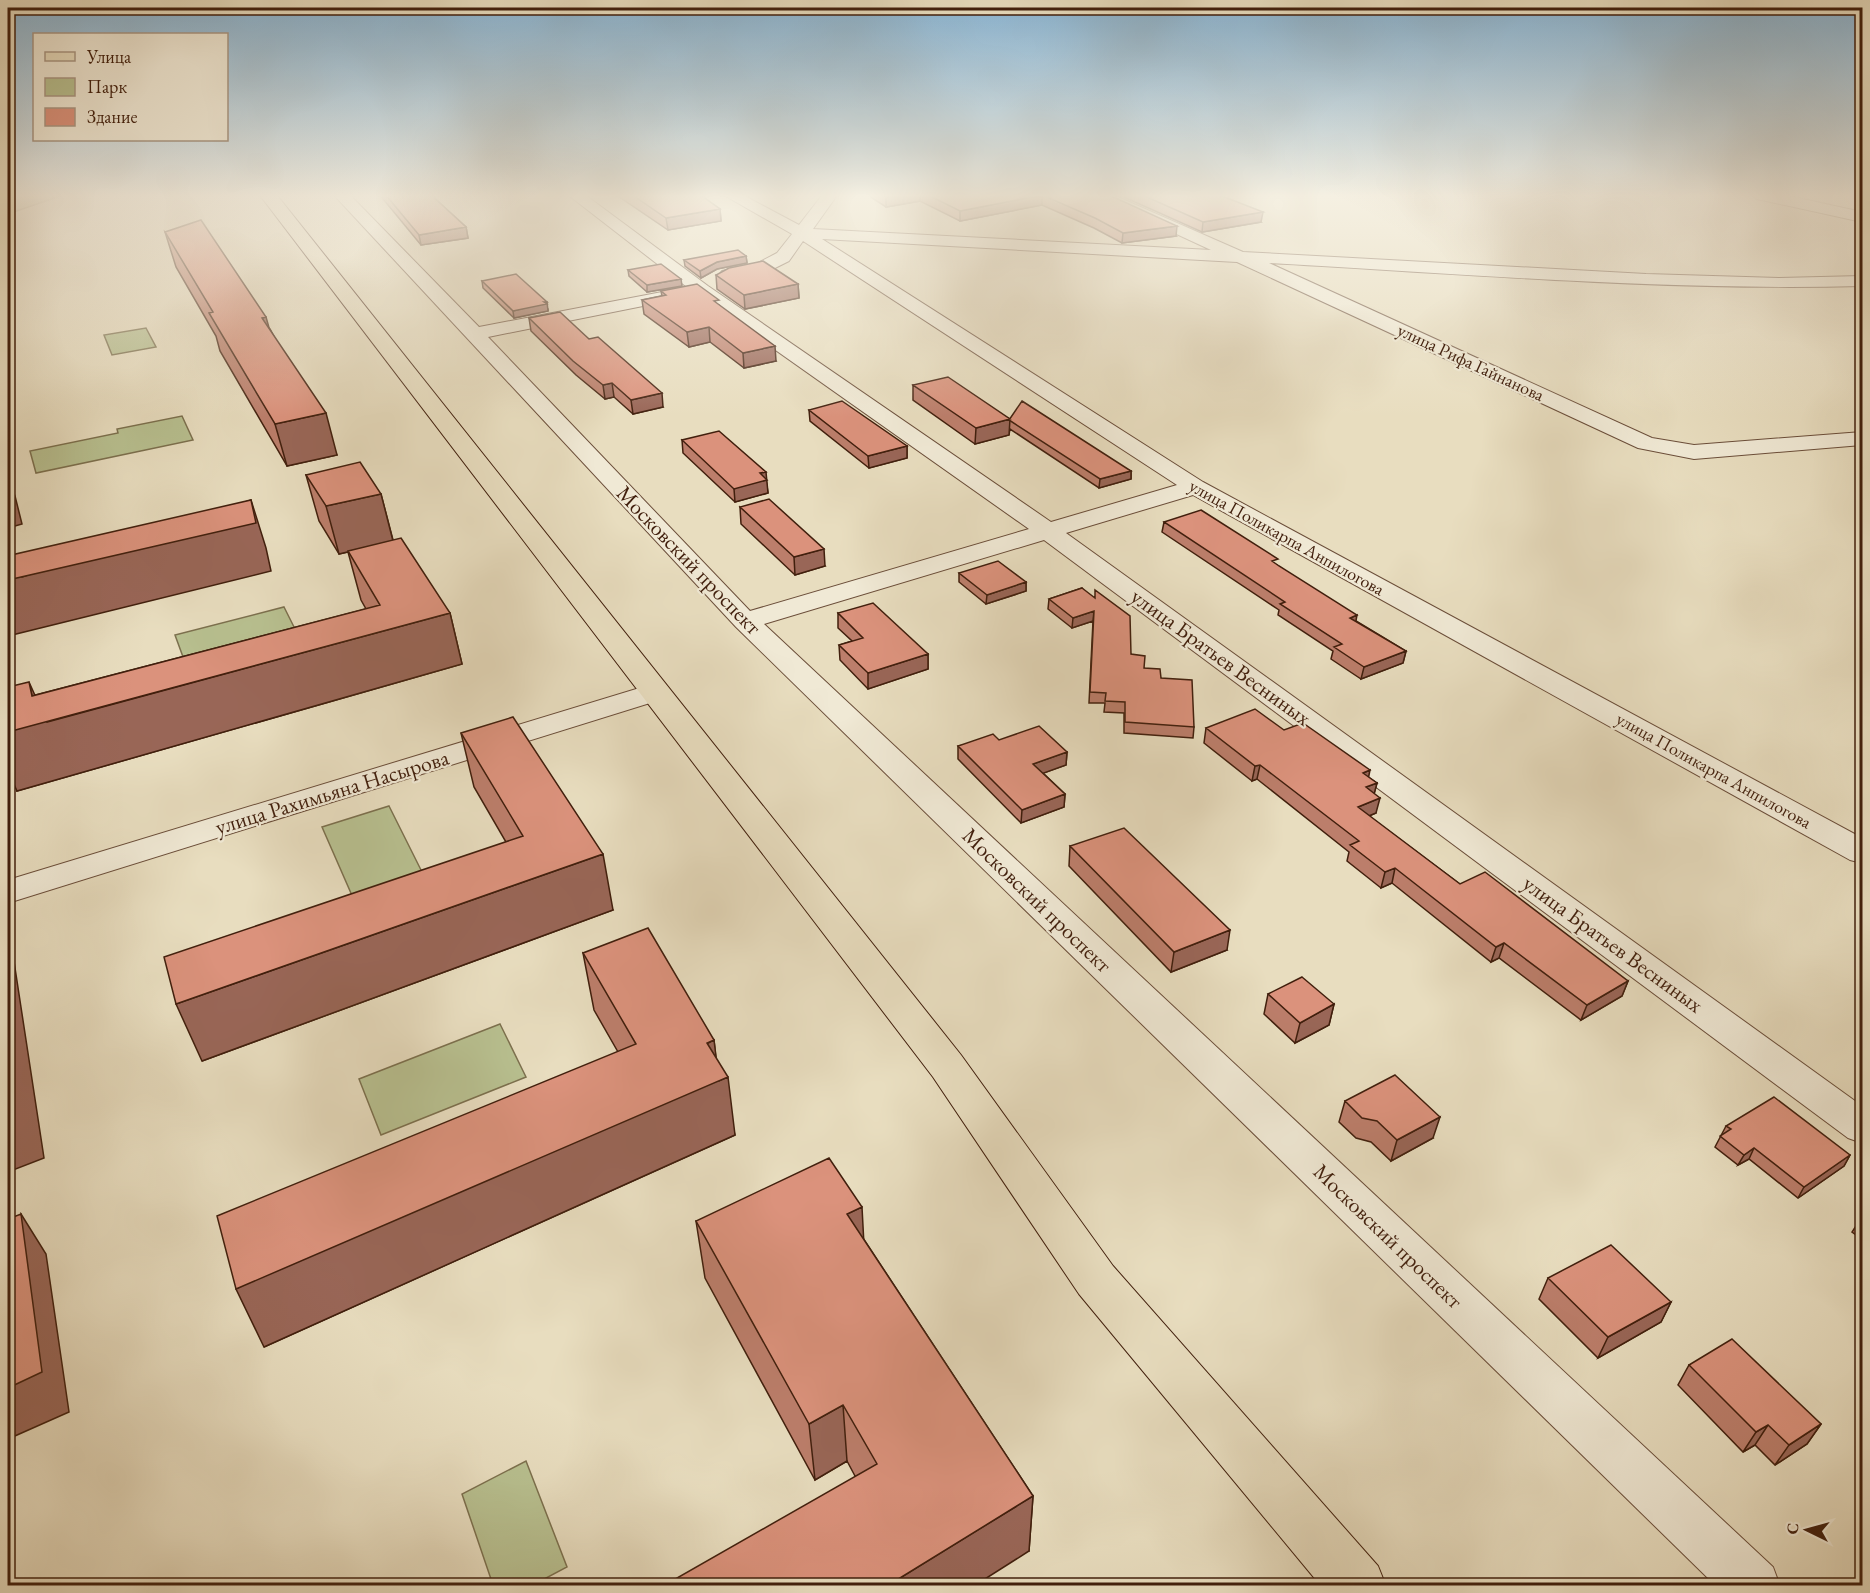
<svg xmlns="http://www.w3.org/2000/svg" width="1870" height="1593" viewBox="0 0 1870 1593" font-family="'EB Garamond',serif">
  <rect width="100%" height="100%" fill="#e8ddbf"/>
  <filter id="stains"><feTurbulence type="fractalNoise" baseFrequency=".00333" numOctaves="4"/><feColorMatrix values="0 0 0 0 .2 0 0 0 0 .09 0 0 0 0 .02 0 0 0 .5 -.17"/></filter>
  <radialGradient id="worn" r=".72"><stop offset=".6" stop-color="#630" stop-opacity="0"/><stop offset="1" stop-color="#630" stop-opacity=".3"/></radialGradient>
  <!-- green -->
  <path fill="#b8c090" stroke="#7c704e" stroke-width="1.5" d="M8,194H66L8,214Z
    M146,328L156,347L112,355L104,335Z
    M182,416L193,440L36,473L30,451L118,433L117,429Z
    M284,607L303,645L190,676L175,635Z
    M389,806L424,876L354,900L322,827Z
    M500,1024L526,1077L381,1135L359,1079Z
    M526,1461L567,1567L533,1585H493L462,1494Z"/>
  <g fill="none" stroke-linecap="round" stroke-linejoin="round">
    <defs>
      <path id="minor" d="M333,194H349L479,327L683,288L689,289L692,293L689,297L683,298L488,337L750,611L1029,529L696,294L567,194H584L708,286L1051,522L1177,485L803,241L789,261L767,272L728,280L722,279L719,275L722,271L756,264L777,253L792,234L722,194H741L799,225L823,194H838L813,229L1211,250L1090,194H1111L1243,252L1646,274L1779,278L1862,276V286C1664,291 1466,274 1269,263L1652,438L1694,445L1862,432V445L1694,459L1638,448L1237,262L822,239L1203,482L1862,838V863L1850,860L1193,495L1066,533L1862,1106V1143L1848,1138L1044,540L764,624L1773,1567L1780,1586H1716L736,627Z
        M1750,194H1780L1862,212V222L1757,199Z
        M656,683L666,686L670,692L666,698L8,903V880Z"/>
      <path id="major" d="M259,194H276L961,1055L1113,1266L1378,1566L1386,1586H1321L1079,1294L933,1077Z"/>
    </defs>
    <!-- minor casing -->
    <use href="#minor" stroke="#6b4e3a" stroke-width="2"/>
    <!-- major casing -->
    <use href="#major" stroke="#411f0d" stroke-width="2"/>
    <!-- minor -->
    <use href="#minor" fill="#f0e9d5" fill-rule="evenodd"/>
    <!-- major -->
    <use href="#major" fill="#e8ddbf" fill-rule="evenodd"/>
  </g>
  <!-- wall -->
  <path fill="#bc7e6b" stroke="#411f0d" stroke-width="1.5" d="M379,194H430L466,227L468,238L421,245Z
    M615,194H699L720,209L721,221L668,230Z
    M866,194H1107L1176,236L1122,243L1094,228L1042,205L960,221L920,201L886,207Z
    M1117,194H1217L1261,222L1202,232Z
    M165,232L270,329L337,455L287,466L220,351L216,336L176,267Z
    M746,256L747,263L717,269L701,278L685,266L684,260Z
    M628,270L682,286L647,292L629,276Z
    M716,275L798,284L799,298L745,309L717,289Z
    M482,281L548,309V311L514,318L483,288Z
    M661,291L719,305L776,361L744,368L710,342L689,347L644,314L642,300L662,296Z
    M529,318L589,339L663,407L633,414L614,397L605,399L576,375L531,331Z
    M913,385L1010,419L1131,471V479L1099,488L1010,429L1009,435L975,444L913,400Z
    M809,410L907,446V458L869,468L810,421Z
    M682,440L766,479L768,493L735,502L683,453Z
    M306,475L381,494L393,540L450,613L462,664L17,791L35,695L366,609L361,600L348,552L339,554L319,521Z
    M740,507L825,566L795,575L741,524Z
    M1164,522L1277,565L1356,621L1406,651L1403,663L1361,679L1331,659L1333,651L1278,615L1279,610L1162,532Z
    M959,573L1026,582V591L986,604L959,582Z
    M1082,588L1131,654L1144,668L1161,678L1194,727L1193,738L1124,733V713L1104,712L1105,703H1089L1093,621L1072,628L1048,609L1049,599Z
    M838,613L928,654V669L868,689L840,660L839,645L852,641L838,628Z
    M1206,728L1284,730L1368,777L1377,783L1374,794L1376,813L1369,816L1460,884L1628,981L1622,996L1581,1020L1499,958L1491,962L1392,883L1381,888L1347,861L1349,852L1257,779L1252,781L1204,743Z
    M461,733L613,910L202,1061L506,842L474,787Z
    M999,740L1067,752L1066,765L1043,773L1065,794L1064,807L1021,823L958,759V746Z
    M1070,846L1227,950L1171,972L1069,866Z
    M583,953L714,1040L716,1059L735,1135L264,1347L618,1052L594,1010Z
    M1268,994L1334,1004L1329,1025L1295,1043L1264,1014Z
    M1345,1101L1433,1138L1391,1161L1371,1142L1356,1138L1339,1122Z
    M1726,1126L1850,1155L1844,1166L1798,1198L1749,1159L1738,1165L1715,1147Z
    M1863,1215V1240L1852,1232Z
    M696,1221L863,1238L1033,1496L1029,1551L855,1476L847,1461L815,1480L705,1278Z
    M1548,1278L1671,1302L1661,1322L1598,1358L1539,1299Z
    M1689,1365L1821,1424L1807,1444L1775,1465L1755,1445L1743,1452L1678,1385Z"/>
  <!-- shaded-wall -->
  <path fill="#996657" stroke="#411f0d" stroke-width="1.5" d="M902,194H920V201L886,207V197Z
    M1042,195V205L960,221V211Z
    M720,209L721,221L668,230L666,218Z
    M1263,212L1261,222L1202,232L1203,222Z
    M1177,226L1176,236L1122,243L1123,233Z
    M466,227L468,238L421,245L419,235Z
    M746,256L747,263L717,269L701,278L700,271L717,262Z
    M681,279L682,286L647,292V285Z
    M798,284L799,298L745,309L744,295Z
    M547,302L548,311L514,318L513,311Z
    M266,317L277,356L262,318Z
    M709,327L710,342L689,347L687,332Z
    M775,346L776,361L744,368L743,353Z
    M612,383L614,397L605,399L603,385Z
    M662,393L663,407L633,414L631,400Z
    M326,413L337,455L287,466L275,424Z
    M1010,419L1009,435L975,444L976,428Z
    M907,446V458L869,468L868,456Z
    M1131,471V479L1099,488L1100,479Z
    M766,472L768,493L735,502L734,489L760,473Z
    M8,478L15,496L22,524L8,528Z
    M381,494L393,541L339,554L326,506Z
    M251,500L266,548L271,571L8,636V580L11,555L9,545L22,577Z
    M824,549L825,566L795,575L794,557Z
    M1026,582V591L986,604L987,595Z
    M1094,611L1093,621L1072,628L1073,618Z
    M450,613L462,664L17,791L8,771V732L32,696L29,682L47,722Z
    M1357,615L1355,626L1350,618Z
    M1406,651L1403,663L1361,679L1364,667Z
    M928,654V669L868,689V673Z
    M1067,752L1066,765L1033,777V764Z
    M1260,765L1257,779L1252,781L1255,766Z
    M1370,770L1367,785L1363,773Z
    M1377,783L1373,798L1366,787Z
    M1065,794L1064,807L1021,823L1022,810Z
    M1380,798L1376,813L1354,822L1358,807Z
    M603,854L613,910L202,1061L176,1004Z
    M1395,868L1392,883L1381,888L1385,872Z
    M8,922L44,1158L8,1172Z
    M1230,930L1227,950L1171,972L1174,952Z
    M1504,943L1499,958L1491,962L1496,947Z
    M1628,981L1622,996L1581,1020L1587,1005Z
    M1334,1004L1329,1025L1295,1043L1300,1023Z
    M714,1040L719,1081L728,1077L735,1135L264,1347L236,1289Z
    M1440,1117L1433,1138L1391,1161L1397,1140Z
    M1754,1148L1749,1159L1738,1165L1744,1155Z
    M1850,1155L1844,1166L1798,1198L1804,1187Z
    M862,1207L865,1264L847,1214Z
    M21,1214L46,1254L69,1412L8,1439V1388Z
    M1671,1302L1661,1322L1598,1358L1608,1337Z
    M843,1405L847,1461L815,1480L809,1424Z
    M1821,1424L1807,1444L1775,1465L1789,1445Z
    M1768,1425L1755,1445L1743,1452L1756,1432Z
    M1033,1496L1029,1551L974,1586H887Z"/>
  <!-- building -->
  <path fill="#db927c" stroke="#411f0d" stroke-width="1.5" d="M385,194H430L466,227L419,235Z
    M631,194H699L720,209L666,218Z
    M882,194H902L886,197Z
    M926,194H1107L1177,226L1123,233L1095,218L1042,195L960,211Z
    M1140,194H1217L1263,212L1203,222Z
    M201,220L266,317L262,318L326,413L275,424L209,313L213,312L165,232Z
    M738,250L746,256L717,262L700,271L684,260Z
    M763,261L798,284L744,295L716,275L729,268Z
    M661,264L681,279L647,285L628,270Z
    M516,274L547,302H544L547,304L513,311L482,281Z
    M697,284L719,300L714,301L775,346L743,353L709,327L687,332L642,300L666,295L661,291Z
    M560,312L589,339L598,337L662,393L631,400L612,383L603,385L573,361L529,318Z
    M948,377L1010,419L976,428L913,385Z
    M842,401L907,446L868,456L809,410Z
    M1022,401L1131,471L1100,479L1009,420Z
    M719,431L766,472L760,473L767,480L734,489L682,440Z
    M360,462L381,494L326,506L306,475Z
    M769,499L824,549L794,557L740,507Z
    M251,500L256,523L8,580V546L9,545L11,555Z
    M1201,510L1278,559L1272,561L1279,566L1357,615L1350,618L1406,651L1364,667L1334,647L1342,644L1280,604L1285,602L1164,522Z
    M401,538L450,613L8,732V687L29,682L32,696L380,605L348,551Z
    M998,561L1026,582L987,595L959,573Z
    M1082,588L1095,598V590L1130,616L1131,654L1145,656L1144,668L1160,669L1161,678L1192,680L1194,727L1125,722V702L1105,701L1106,693L1090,692L1094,611L1073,618L1049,599Z
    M873,603L928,654L868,673L839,645L863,638L838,613Z
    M1255,709L1284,730L1303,723L1370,770L1363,773L1377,783L1366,787L1380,798L1358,807L1460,884L1485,872L1628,981L1587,1005L1504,943L1496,947L1395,868L1385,872L1350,845L1359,841L1260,765L1255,766L1206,728Z
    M513,717L603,854L176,1004L164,957L523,836L461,733Z
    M1039,726L1067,752L1033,764L1065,794L1022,810L958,746L993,734L999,740Z
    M1124,828L1230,930L1174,952L1070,846Z
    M648,928L714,1040L707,1043L728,1077L236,1289L217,1216L636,1044L583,953Z
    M1302,977L1334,1004L1300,1023L1268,994Z
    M1395,1075L1440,1117L1397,1140L1377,1121L1362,1118L1345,1101Z
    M8,1076L11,1100L8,1102Z
    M1774,1097L1850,1155L1804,1187L1754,1148L1744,1155L1720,1136L1731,1129L1726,1126Z
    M829,1158L862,1207L847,1214L1033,1496L887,1586H663L877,1464L843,1405L809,1424L696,1221Z
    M21,1214L42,1372L8,1388V1219Z
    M1611,1245L1671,1302L1608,1337L1548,1278Z
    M1732,1339L1821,1424L1789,1445L1768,1425L1756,1432L1689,1365Z"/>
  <!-- sky -->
  <linearGradient id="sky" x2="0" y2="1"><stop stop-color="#89b6d6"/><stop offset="0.47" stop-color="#f5f0e2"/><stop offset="1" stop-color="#f5f0e2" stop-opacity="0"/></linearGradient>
  <rect width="1870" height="417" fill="url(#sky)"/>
  <g text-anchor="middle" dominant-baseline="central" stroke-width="4.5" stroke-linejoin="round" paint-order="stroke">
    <!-- far-street labels -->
    <g font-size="18" fill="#411f0d" stroke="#f0e9d5">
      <text transform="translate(1471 362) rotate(25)">улица Рифа Гайнанова</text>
      <text transform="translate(1287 537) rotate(29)">улица Поликарпа Анпилогова</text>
      <text transform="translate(1714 770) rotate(29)">улица Поликарпа Анпилогова</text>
    </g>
    <!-- street labels -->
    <g font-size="22" fill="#411f0d" stroke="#f0e9d5">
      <text transform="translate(689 560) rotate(46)">Московский проспект</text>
      <text transform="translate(1221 657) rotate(36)">улица Братьев Весниных</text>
      <text transform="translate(332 792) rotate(-17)">улица Рахимьяна Насырова</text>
      <text transform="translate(1037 900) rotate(44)">Московский проспект</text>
      <text transform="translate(1613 944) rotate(36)">улица Братьев Весниных</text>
      <text transform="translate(1388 1236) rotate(44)">Московский проспект</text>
    </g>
  </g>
  <!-- margin -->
  <rect width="1870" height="1593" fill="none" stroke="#e8ddbf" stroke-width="30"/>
  <rect x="9" y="9" width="1852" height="1575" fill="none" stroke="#411f0d" stroke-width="3"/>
  <rect x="15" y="15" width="1840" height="1563" fill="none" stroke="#411f0d" stroke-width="1.5"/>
  <!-- legend -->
  <rect x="33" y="33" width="195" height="108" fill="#f0e9d5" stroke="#aa9885" stroke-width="1.5"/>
  <rect x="45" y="52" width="30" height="9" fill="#e8ddbf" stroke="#aa9885" stroke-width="1.5"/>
  <text x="87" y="63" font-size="18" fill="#411f0d">Улица</text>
  <rect x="45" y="78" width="30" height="18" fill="#b8c090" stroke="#aa9885" stroke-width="1.5"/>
  <text x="87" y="93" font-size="18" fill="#411f0d">Парк</text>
  <rect x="45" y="108" width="30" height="18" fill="#db927c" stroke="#aa9885" stroke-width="1.5"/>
  <text x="87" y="123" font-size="18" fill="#411f0d">Здание</text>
  <!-- north arrow -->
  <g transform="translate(1807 1530) rotate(275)" stroke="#f0e9d5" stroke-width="4.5" paint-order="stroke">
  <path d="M0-4.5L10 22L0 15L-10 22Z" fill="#411f0d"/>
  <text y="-9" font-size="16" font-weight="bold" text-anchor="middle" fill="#411f0d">С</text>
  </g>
  <rect width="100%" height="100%" filter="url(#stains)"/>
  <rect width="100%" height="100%" fill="url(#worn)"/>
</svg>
